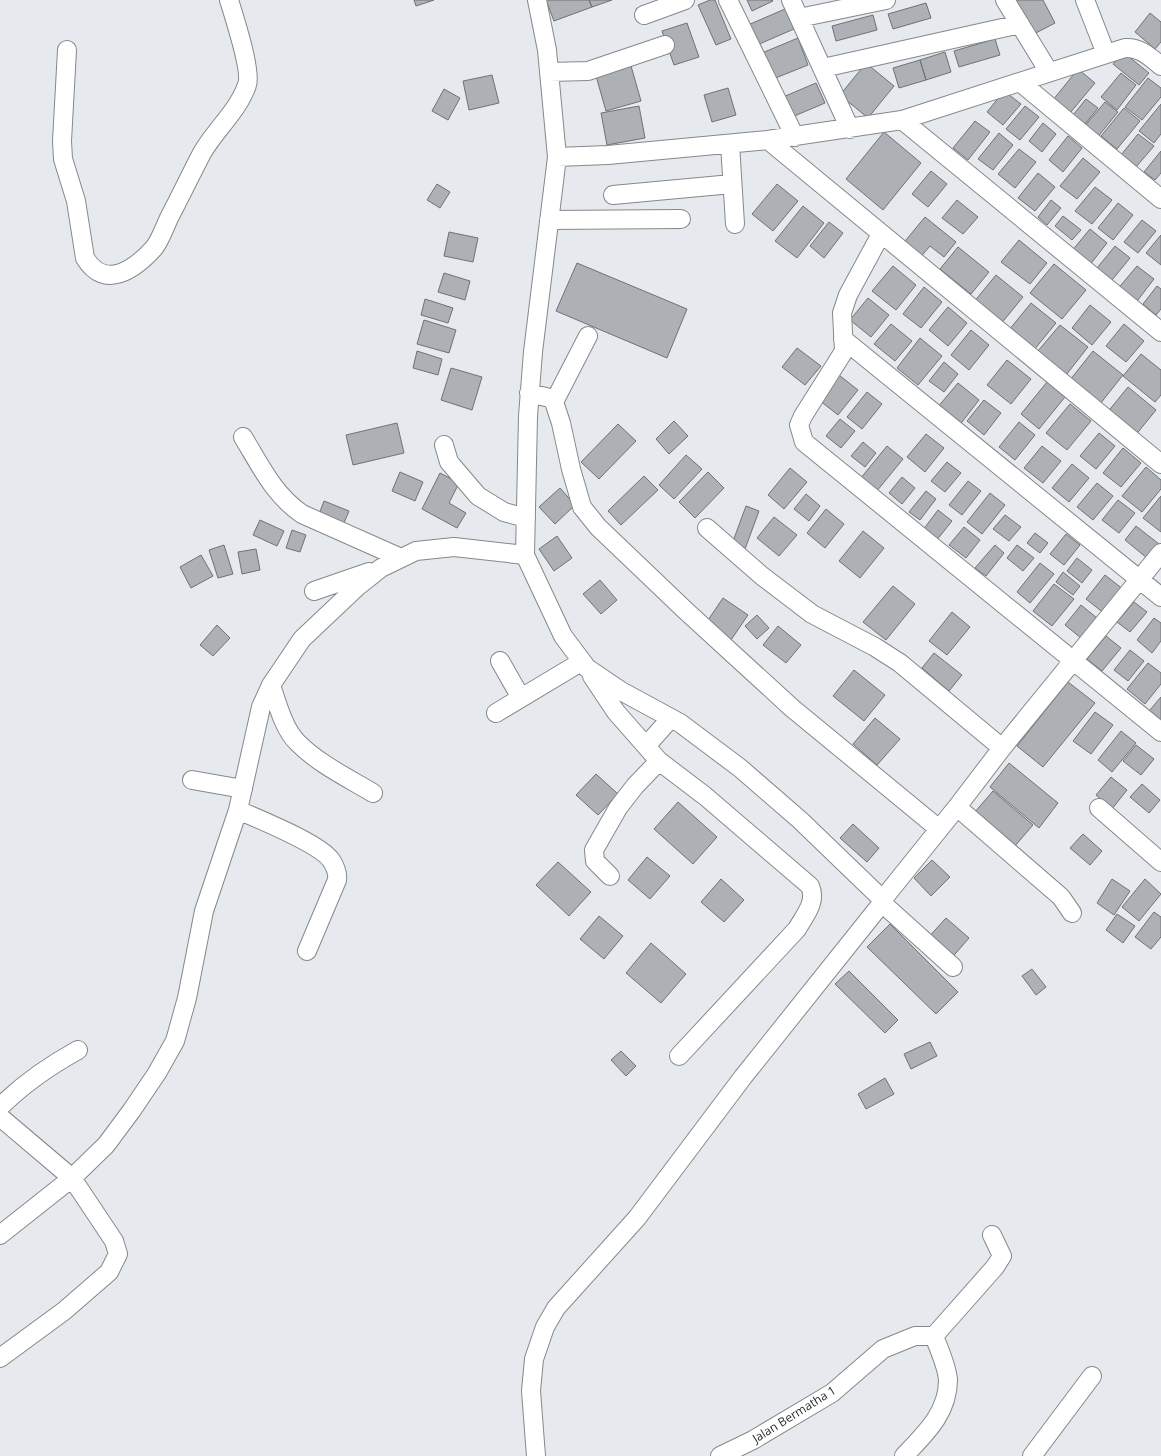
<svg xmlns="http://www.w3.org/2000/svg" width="1161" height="1456" viewBox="0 0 1161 1456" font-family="'Open Sans',sans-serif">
  <rect width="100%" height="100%" fill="#e6eaee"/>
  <!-- building -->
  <path fill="#adb1b5" stroke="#6e7276" d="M414,0H434L416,6Z
    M546,0H589L592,7L554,21Z
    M589,0H612L592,7Z
    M710,0H715L731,39L716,45L698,5Z
    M747,0H772L773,1L752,11Z
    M1014,0H1043L1055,23L1032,35Z
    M926,3L931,18L893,29L888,14Z
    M785,9L794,29L757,45L748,25Z
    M1150,13L1161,22V42L1155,49L1135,32Z
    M873,15L877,30L836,41L832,26Z
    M687,23L699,57L674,65L662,31Z
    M798,38L808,65L773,79L762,53Z
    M995,39L1000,55L959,67L954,51Z
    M945,52L951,72L926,80L920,60Z
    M1123,52L1149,73L1139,85L1113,64Z
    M920,60L926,80L899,88L893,68Z
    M866,63L894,86L868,118L840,95Z
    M631,66L641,101L606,111L596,76Z
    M1078,69L1095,83L1070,113L1053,100Z
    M1121,73L1136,85L1117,110L1101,97Z
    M492,75L499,103L469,110L463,81Z
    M1148,78L1161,88V97L1142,120L1125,107Z
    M816,83L825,103L792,117L783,97Z
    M728,88L736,115L712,122L704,95Z
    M444,89L460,98L448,120L432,111Z
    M1004,91L1021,104L1003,125L987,112Z
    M1086,99L1098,108L1085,124L1073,115Z
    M1105,102L1118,112L1096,139L1083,128Z
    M1161,104V134L1154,143L1139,131Z
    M639,106L645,138L607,145L601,113Z
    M1025,106L1039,117L1020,140L1006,129Z
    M1124,108L1140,121L1117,149L1101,136Z
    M975,121L990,132L968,160L953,148Z
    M1043,123L1056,134L1042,152L1029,141Z
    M884,132L921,163L883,210L846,179Z
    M999,133L1013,145L993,170L978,159Z
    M1138,134L1154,146L1136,167L1121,155Z
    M1068,136L1082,148L1063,172L1049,160Z
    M1019,149L1036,162L1015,188L998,174Z
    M1161,151V173L1155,180L1144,172Z
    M1083,158L1100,172L1077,199L1060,186Z
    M931,171L947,184L928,207L912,194Z
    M1038,173L1055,187L1035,211L1018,198Z
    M437,184L450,192L440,208L427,200Z
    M777,184L798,201L773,231L752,214Z
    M1095,187L1112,200L1092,224L1075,211Z
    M957,200L978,217L963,234L942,218Z
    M1051,200L1061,208L1047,225L1038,217Z
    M1118,203L1133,215L1113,240L1098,228Z
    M803,206L824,223L797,258L775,241Z
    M1063,216L1081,230L1072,240L1055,226Z
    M925,217L956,242L944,257L930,246L918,260L901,246Z
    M1142,220L1156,231L1138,253L1124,242Z
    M829,222L843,233L824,258L810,246Z
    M1090,229L1107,243L1089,266L1071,252Z
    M449,232L478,238L473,262L444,256Z
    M1161,235V265L1146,253Z
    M1019,240L1047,263L1030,284L1001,262Z
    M1115,246L1130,258L1112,280L1097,268Z
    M958,247L989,272L971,294L940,269Z
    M577,263L687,309L667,358L556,311Z
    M1054,264L1086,290L1062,319L1030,293Z
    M893,266L916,285L896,310L872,291Z
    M1137,266L1154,279L1134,305L1116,291Z
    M444,273L470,281L465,300L438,292Z
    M996,275L1023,297L1000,325L973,303Z
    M1157,286L1161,289V309L1156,315L1143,304Z
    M924,287L942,302L921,328L903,314Z
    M868,298L889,315L871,337L850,320Z
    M425,299L453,308L448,323L421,315Z
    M1031,303L1056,323L1034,350L1009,330Z
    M1090,305L1111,322L1092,345L1072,328Z
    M948,307L967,323L948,346L929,330Z
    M424,320L456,330L449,353L417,344Z
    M891,324L912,341L895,361L874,344Z
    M1124,324L1144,341L1126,362L1106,346Z
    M1060,325L1088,347L1066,375L1037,352Z
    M971,330L989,345L969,370L951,355Z
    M920,338L942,356L918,385L897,368Z
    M797,348L821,366L805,385L782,367Z
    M417,351L442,359L438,375L413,368Z
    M1093,351L1123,375L1100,404L1070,380Z
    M1141,354L1161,370V395L1155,402L1123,376Z
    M1007,360L1031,379L1011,404L987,385Z
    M944,362L958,374L944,392L929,381Z
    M451,368L482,377L472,410L441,400Z
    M839,375L858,390L838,415L819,400Z
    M1047,382L1065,397L1039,429L1021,414Z
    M958,383L979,400L959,426L937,408Z
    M1128,387L1156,410L1134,437L1106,414Z
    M867,392L882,404L862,429L847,417Z
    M984,400L1001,413L984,435L967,421Z
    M1070,404L1091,421L1067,450L1046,433Z
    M840,419L855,431L841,448L826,436Z
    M674,421L688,436L669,454L656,439Z
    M1019,422L1035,435L1015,460L999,447Z
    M397,423L404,453L353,465L346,435Z
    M618,424L636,441L599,479L581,462Z
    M1099,433L1115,446L1096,469L1080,456Z
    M926,434L944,448L925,472L907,457Z
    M863,442L876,453L865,467L851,456Z
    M887,446L903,459L876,492L860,479Z
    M1042,446L1061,461L1043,483L1024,468Z
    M1123,448L1141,463L1121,487L1103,473Z
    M686,455L702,469L674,499L659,485Z
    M947,462L961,473L945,492L931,481Z
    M1072,464L1089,478L1069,502L1052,488Z
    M1146,467L1161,480V489L1142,512L1122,496Z
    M790,468L807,482L784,509L768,495Z
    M400,472L423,482L415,501L392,491Z
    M708,472L724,488L695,518L679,502Z
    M440,473L459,483L449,503L466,513L457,528L422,509Z
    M644,476L658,490L621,525L608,511Z
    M902,477L915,488L902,504L889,493Z
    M968,481L981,491L962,515L949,505Z
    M1097,483L1113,496L1093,520L1077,507Z
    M560,488L575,505L555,524L539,507Z
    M926,491L936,499L920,520L909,512Z
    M990,493L1005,505L982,534L967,522Z
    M806,494L820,506L809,521L794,509Z
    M1161,496V532L1143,518Z
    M1118,500L1135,513L1119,533L1102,520Z
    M324,501L349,511L344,523L319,514Z
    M746,506L759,511L745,549L732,544Z
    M826,509L844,524L825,548L807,533Z
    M938,510L952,521L936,541L923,530Z
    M1005,515L1021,527L1009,541L993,529Z
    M774,517L797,535L779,556L757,538Z
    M260,520L284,531L277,546L253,535Z
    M1136,526L1159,544L1147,558L1125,540Z
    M964,527L980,540L966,558L949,545Z
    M292,530L306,535L300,552L286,548Z
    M863,531L884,548L860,578L839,561Z
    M1035,533L1048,543L1040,553L1027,543Z
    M1066,534L1080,545L1064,565L1050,554Z
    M557,536L572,558L554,571L539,549Z
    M224,545L233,574L218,578L209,550Z
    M995,545L1004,553L986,576L975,568Z
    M1017,545L1034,558L1023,571L1007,558Z
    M256,549L260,570L242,574L238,552Z
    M201,555L213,576L191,588L180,567Z
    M1077,558L1092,570L1082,583L1067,571Z
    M1040,563L1054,574L1030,603L1017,592Z
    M1063,572L1080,586L1073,595L1056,582Z
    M1105,575L1124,590L1105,614L1086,599Z
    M600,580L617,600L601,614L583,594Z
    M1054,584L1074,599L1052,626L1033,611Z
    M893,586L915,604L886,640L863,622Z
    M723,598L748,615L731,640L706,623Z
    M1134,602L1147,612L1130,632L1117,622Z
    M1081,605L1097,618L1081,638L1065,625Z
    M952,612L970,627L947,655L929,641Z
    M757,615L769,628L757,639L745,626Z
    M1154,618L1161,623V641L1152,653L1137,640Z
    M217,625L230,638L213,656L200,645Z
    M778,626L801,645L786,663L763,645Z
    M1106,636L1121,648L1102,671L1087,659Z
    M1130,650L1144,661L1128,681L1114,670Z
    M934,653L962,675L949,691L922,668Z
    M1148,663L1161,673V684L1145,704L1127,689Z
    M854,670L885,695L864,721L833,696Z
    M1068,682L1095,703L1043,767L1017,746Z
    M1161,697V721L1149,711Z
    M1095,712L1113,725L1091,754L1073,741Z
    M875,718L900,739L877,765L853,744Z
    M1121,731L1136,743L1112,772L1098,760Z
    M1136,745L1154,759L1141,775L1123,761Z
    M1009,763L1058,803L1039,828L990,787Z
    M596,774L618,794L598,815L576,795Z
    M1111,777L1127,790L1112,809L1096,795Z
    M1142,784L1160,800L1149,813L1130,797Z
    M993,791L1033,825L1014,847L974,813Z
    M678,802L717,837L693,864L654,829Z
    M853,824L879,848L867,862L840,838Z
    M1083,834L1102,851L1090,865L1070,848Z
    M647,857L670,876L650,899L628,880Z
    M932,860L950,877L931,896L914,878Z
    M558,862L591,892L569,916L536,885Z
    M721,879L744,900L724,922L701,902Z
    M1112,879L1130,891L1114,915L1097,903Z
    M1145,879L1161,894L1139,921L1122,907Z
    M1154,912L1161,917V937L1151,949L1135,937Z
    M1117,914L1135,926L1123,943L1106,930Z
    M599,916L623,936L604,959L580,939Z
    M946,918L969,938L949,961L926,940Z
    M890,924L958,992L936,1014L867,947Z
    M651,943L686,974L661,1003L626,973Z
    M1032,969L1046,987L1036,995L1022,976Z
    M849,971L898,1020L885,1033L835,984Z
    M930,1042L937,1056L911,1069L904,1054Z
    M621,1051L636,1066L626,1076L611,1060Z
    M885,1078L894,1094L866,1109L858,1094Z"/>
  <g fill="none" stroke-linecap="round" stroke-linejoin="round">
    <defs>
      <path id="minor" d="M537,0L547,50L557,157L533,352L528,416L525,555L563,636L587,668L621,691L680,723L740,768L800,820L881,898L882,903L953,967
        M728,0L795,137
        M791,0L850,129
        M1005,0L1049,72
        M1085,0L1106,54
        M644,15L685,0
        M799,18L886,0
        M67,50L62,141L63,159L76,201L85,258C105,291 135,269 154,248C161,239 165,226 170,216C181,195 191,174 202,153C215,130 238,111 247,85C252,72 234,16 229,0
        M823,68L1020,24
        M549,72L588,71L665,45
        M1020,82L1161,199
        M902,120L1161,332
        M768,140L1161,464
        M730,144L735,224
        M557,157L608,155L768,140L902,120L1125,48C1140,47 1150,57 1161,66
        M613,195L732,184
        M549,220L681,219
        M881,234L848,295L842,313L844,351L803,416L799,425L804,442L1161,732
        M843,339L1161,597
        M529,393L550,398L554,402L561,423L571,469L582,507L598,527L686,611L792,708L939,829
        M554,402L588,336
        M243,437C260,465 274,495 302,514L401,558
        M444,445L449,462L478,496L504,512L526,518
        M707,528L762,576L812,614L875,647L900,663L1002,748
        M314,591L369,572
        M500,661L521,698
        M592,676L616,712L659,761L705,796L810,886C817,902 805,915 797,929L679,1056
        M271,685C277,703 284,730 298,743C319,764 348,778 373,793
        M496,713L581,662
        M646,746L671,718
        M192,780L243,789
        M957,807L1061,897L1072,913
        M1099,808L1161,862
        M238,810C258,819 319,843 331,860C335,866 338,873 337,880L307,951
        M610,876L595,861L594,850L618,808L635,786L659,761
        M883,899L957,807L1002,748L1161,553
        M0,1107C23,1084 49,1066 78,1050
        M0,1117L72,1178L114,1241L118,1254L109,1272L64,1311L0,1358
        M0,1235L72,1178L106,1145L132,1110L157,1073L175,1041L187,998L204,911L238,810L261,707L271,685L302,639L357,587L381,568L416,551L454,547L525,555
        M934,1336L995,1267L1002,1256L992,1235
        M536,1456L531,1391L534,1359L545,1327L556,1308L637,1218L743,1077L882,903
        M720,1456L753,1440L832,1393L883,1349L915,1336H934C939,1349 947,1366 948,1380C948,1413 925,1434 904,1456
        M1032,1456L1092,1376"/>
    </defs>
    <!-- minor casing -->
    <use href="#minor" stroke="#84888c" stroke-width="20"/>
    <!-- minor -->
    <use href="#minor" stroke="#fff" stroke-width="18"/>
  </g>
  <g text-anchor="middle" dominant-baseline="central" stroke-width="3" stroke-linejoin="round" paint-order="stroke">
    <!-- street labels -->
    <g font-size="12" fill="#292b2c" stroke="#fff">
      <text transform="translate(794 1414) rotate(-32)">Jalan Bermatha 1</text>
    </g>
  </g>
</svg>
